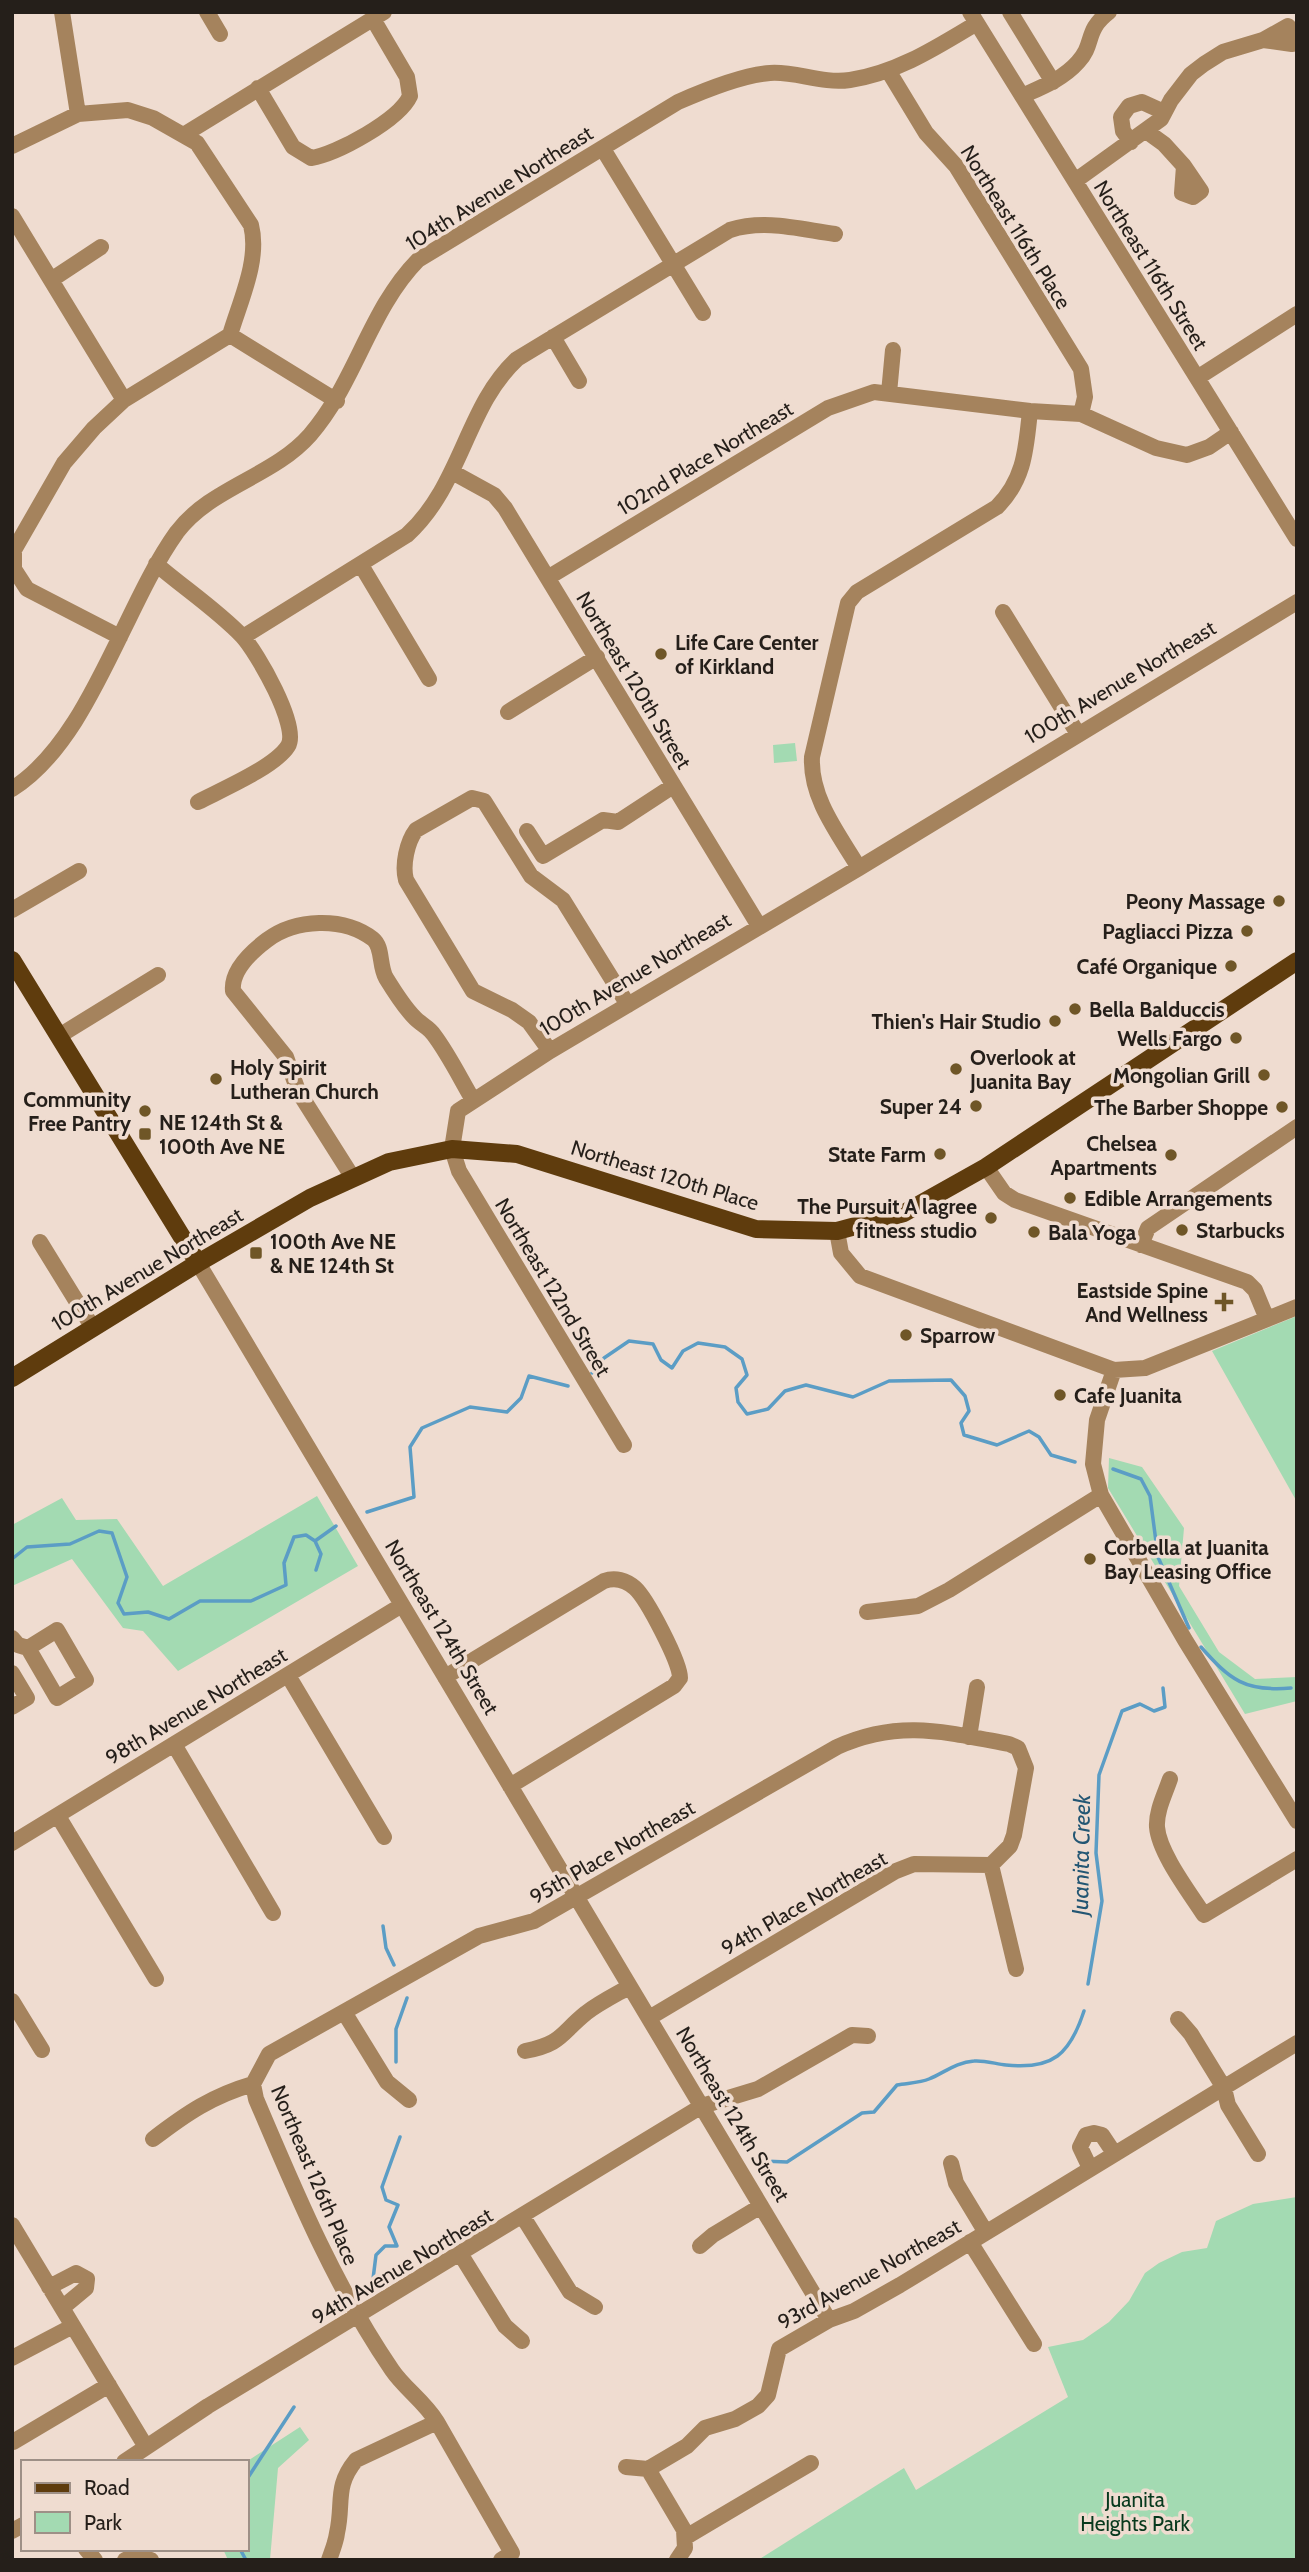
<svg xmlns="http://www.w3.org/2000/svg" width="1309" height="2572" viewBox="0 0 1309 2572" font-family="Cabin,sans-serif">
  <rect width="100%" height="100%" fill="#efdcd0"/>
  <!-- green -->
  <path fill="#a3dab2" d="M795,743L797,761L774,763L773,745Z
    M1297,1316V1502L1212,1351Z
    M1109,1458L1142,1467L1184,1528L1179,1586L1219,1652L1255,1679L1297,1677V1701L1245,1714L1108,1488Z
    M317,1496L358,1566L178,1671L143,1631L123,1628L72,1559L12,1586V1525L62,1498L76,1520L117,1519L163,1586Z
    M1297,2197V2560H758L904,2468L916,2490L1068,2397L1048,2347L1083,2340L1109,2322L1129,2301L1145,2273L1159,2263L1182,2252L1207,2248L1216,2221L1253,2204Z
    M300,2427L309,2440L278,2468L270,2560H228L223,2549H247L246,2462Z"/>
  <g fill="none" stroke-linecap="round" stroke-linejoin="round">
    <!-- stream -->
    <path stroke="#5b9dc5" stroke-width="3.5" d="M592,1373L604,1358L629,1341L653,1344L661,1360L672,1368L683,1351L698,1343L725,1347L742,1359L747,1375L736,1388L738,1402L747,1414L768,1409L785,1391L806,1385L853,1397L889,1381L951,1380L965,1396L969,1411L961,1423L964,1435L997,1445L1029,1431L1039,1437L1051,1455L1075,1462
      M1113,1469L1141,1479L1150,1496L1158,1557L1189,1628
      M367,1512L414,1497L410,1447L422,1428L470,1407L507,1412L521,1398L529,1376L568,1386
      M315,1541L321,1554L316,1570
      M12,1559L27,1547L70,1544L99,1531L112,1533L127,1577L118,1603L124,1614L148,1612L169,1619L200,1601H251L286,1585L284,1563L294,1537L306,1535L315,1541L336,1526
      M1201,1647C1230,1680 1245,1692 1291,1688
      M383,1926L386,1948L394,1965
      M1088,1984L1102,1901L1096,1853L1099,1775L1122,1711L1140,1704L1154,1711L1165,1707L1163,1688
      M396,2062V2029L407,1998
      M760,2161L787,2162L862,2113L874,2112L897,2085C907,2083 920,2083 929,2079C944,2073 956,2062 974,2061C984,2060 996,2064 1006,2065C1053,2070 1070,2054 1084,2011
      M373,2279L376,2255L385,2246H397L389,2227L398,2205L386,2200L382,2187L400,2137
      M247,2479L294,2407
      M240,2549L246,2560"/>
    <!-- minor -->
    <path stroke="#a5835d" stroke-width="16" d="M62,12L78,114
      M207,12L220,34
      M970,12L1297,539
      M1010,12L1053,82
      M889,72L926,133L956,166L1081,369L1085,397L1081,414
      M258,88L293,147L311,158C337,154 399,120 410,96L407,77L373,19
      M1022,96C1042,87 1063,79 1078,62C1095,44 1084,31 1109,12
      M1146,131L1164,144L1184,166L1182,193L1193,197L1201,191L1184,166
      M185,134L384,12
      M1131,142L1123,131L1121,117L1129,106L1142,102L1164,112
      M12,146L78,114L128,110L153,118L197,143L251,225C260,260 240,301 230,335
      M603,149L703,313
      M1075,181L1161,119L1171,100L1191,74L1204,64L1223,52L1263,40L1292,44L1296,36L1288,26L1263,40
      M12,216L124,400
      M51,280L101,247
      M230,335L337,401
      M553,337L579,381
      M1197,378L1297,314
      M889,393L893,350
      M454,473L494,495L505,508L759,926
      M156,564C184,588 217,610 242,636C257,652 300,727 288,746C275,767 221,790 198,802
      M361,565L429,679
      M549,577L828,408L874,392L1030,411L1081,414L1156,448L1187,455L1209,447L1231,432
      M1003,612L1078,734
      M120,637L27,589L14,569V550L64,463L94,428L124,400L230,335
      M243,637L407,535C462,485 466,406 517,359L730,230C765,219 799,229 835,234
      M508,712L597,657
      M12,789C90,740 123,607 177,532C211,487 273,477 310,435C356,382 369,310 418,260L678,102C703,91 742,75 770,73C796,71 821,84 850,80C897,73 937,47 977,23
      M527,831L543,856L603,820L618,822L673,786
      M859,868C838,833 810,798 812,757L848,603L857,592L997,507C1025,479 1026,448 1030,411
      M12,910L79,871
      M59,1036L158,975
      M550,1051L529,1022L512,1010L473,991L406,880C402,865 407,842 416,830L472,798L484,801L531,876L563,900L628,1005
      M986,1167L1004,1193L1015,1200L1247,1282L1255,1290L1267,1319
      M353,1178L298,1091L286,1057L233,991C231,971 251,952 267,940C295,919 343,916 373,939C383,947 379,966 386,978C394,991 404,1007 414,1017C420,1024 429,1027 434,1035C449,1055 460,1078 473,1100
      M837,1231L841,1253L860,1276L1114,1370L1145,1368L1297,1307
      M40,1242L93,1328
      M1141,1245L1148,1228L1297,1127
      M198,1263L829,2320
      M1114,1370L1097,1420L1093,1464L1101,1495L1185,1640L1297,1821
      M624,1445L459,1171L452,1149L458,1111L550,1051L859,868L1297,602
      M867,1612L918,1606L949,1590L1101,1495
      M12,1638L18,1645L28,1648L57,1698L86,1680L57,1630L28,1648
      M12,1673L27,1698L12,1707
      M289,1677L384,1837
      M445,1677L604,1581C615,1577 626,1580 635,1588C647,1599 680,1662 680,1678L674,1686L510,1786
      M969,1737L977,1687
      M175,1746L273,1913
      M1170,1779C1165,1794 1156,1811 1157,1827C1159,1853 1190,1893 1204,1915L1297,1859
      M58,1816L156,1979
      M12,1843L402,1605
      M12,2001L42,2050
      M344,2012L387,2082L409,2100
      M649,2018L896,1871L914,1864L991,1865
      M1178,2019L1191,2034L1224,2088L1228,2105L1258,2154
      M525,2051C562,2044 560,2034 586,2013C599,2003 615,1995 629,1987
      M253,2084L256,2099C296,2193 334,2285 392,2370C405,2389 424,2401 437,2422L512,2553L501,2560
      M153,2139C187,2113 212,2096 253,2084L269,2054L479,1936L534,1921L837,1747C899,1719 945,1732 1009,1744L1018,1748L1026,1768L1014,1835L1010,1846L991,1865L1016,1969
      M951,2163L956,2183L985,2231
      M1090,2168L1080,2147L1086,2135L1094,2133L1102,2135L1114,2153
      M523,2217L570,2292L595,2307
      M12,2225L146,2447
      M970,2242L1034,2344
      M700,2246L713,2235L761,2206
      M461,2255L505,2326L522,2341
      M49,2287L76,2273L87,2279L86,2288L62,2308
      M12,2358L73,2326
      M13,2442L109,2385
      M124,2462L208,2406L702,2106L758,2089L852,2035L868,2036
      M626,2467L648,2469L687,2446L705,2428L735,2419L758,2406L768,2395L779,2349L829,2320L854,2311L900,2285L1297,2043
      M648,2469L684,2530L685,2548L677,2560
      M12,2531L23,2525
      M686,2537L811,2463
      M86,2549L95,2560
      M125,2560L134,2556L151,2560
      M329,2560C332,2551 336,2542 337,2533C344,2502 334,2487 356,2460L437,2422"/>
    <!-- major -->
    <path stroke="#5f3c0d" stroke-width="18" d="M12,960L198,1263
      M12,1378L198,1263L310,1198L389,1162L452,1149L517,1154L756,1229L837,1231L904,1213L986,1167L1297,961"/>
  </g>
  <!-- markers -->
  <g fill="#6f5627" stroke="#efdcd0" stroke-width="2.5">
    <circle cx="661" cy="654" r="7"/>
    <circle cx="1279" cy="901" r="7"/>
    <circle cx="1247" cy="931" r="7"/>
    <circle cx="1231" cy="966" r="7"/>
    <circle cx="1075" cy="1009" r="7"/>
    <circle cx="1055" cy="1021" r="7"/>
    <circle cx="1236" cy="1038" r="7"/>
    <circle cx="956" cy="1069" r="7"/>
    <circle cx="1264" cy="1075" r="7"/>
    <circle cx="216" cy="1079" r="7"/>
    <circle cx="976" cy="1106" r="7"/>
    <circle cx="1282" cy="1107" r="7"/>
    <circle cx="145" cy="1111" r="7"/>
    <rect x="138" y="1127" width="14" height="14" rx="3.5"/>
    <circle cx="940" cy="1154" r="7"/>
    <circle cx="1171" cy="1155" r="7"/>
    <circle cx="1070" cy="1198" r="7"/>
    <circle cx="991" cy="1218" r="7"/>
    <circle cx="1182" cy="1230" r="7"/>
    <circle cx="1034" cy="1232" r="7"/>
    <rect x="249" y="1246" width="14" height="14" rx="3.5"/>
    <path d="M1220.5 1291.5h7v7h7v7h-7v7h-7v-7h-7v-7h7z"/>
    <circle cx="906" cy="1335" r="7"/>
    <circle cx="1060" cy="1395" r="7"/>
    <circle cx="1090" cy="1559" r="7"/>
  </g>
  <g text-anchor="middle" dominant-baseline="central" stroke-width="7" stroke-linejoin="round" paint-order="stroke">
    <!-- street labels -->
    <g font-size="21" fill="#251f1a" stroke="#efdcd0">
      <text transform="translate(499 188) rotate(-32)">104th Avenue Northeast</text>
      <text transform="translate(1016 227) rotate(58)">Northeast 116th Place</text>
      <text transform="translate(1151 265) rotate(58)">Northeast 116th Street</text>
      <text transform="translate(705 458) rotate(-31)">102nd Place Northeast</text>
      <text transform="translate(634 680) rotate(59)">Northeast 120th Street</text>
      <text transform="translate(1120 682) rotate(-31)">100th Avenue Northeast</text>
      <text transform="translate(635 974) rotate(-31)">100th Avenue Northeast</text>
      <text transform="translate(665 1175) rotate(17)">Northeast 120th Place</text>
      <text transform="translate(147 1269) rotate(-31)">100th Avenue Northeast</text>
      <text transform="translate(553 1287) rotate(59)">Northeast 122nd Street</text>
      <text transform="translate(442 1627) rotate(59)">Northeast 124th Street</text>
      <text transform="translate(196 1706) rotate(-31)">98th Avenue Northeast</text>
      <text transform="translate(612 1852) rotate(-30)">95th Place Northeast</text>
      <text transform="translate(804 1903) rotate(-30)">94th Place Northeast</text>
      <text transform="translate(733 2114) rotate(59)">Northeast 124th Street</text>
      <text transform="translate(315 2175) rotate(67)">Northeast 126th Place</text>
      <text transform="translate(402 2266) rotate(-31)">94th Avenue Northeast</text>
      <text transform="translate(869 2274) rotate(-29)">93rd Avenue Northeast</text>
    </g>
    <!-- poi labels -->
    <g font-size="21" font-weight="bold" fill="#251f1a" stroke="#efdcd0" text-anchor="end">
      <text x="675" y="642" text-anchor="start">Life Care Center<tspan x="675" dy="24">of Kirkland</tspan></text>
      <text x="1265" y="901">Peony Massage</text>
      <text x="1233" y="931">Pagliacci Pizza</text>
      <text x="1217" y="966">Café Organique</text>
      <text x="1089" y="1009" text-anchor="start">Bella Balduccis</text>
      <text x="1041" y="1021">Thien's Hair Studio</text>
      <text x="1222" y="1038">Wells Fargo</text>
      <text x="970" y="1057" text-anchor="start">Overlook at<tspan x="970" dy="24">Juanita Bay</tspan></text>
      <text x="230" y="1067" text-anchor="start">Holy Spirit<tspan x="230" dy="24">Lutheran Church</tspan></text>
      <text x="1250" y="1075">Mongolian Grill</text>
      <text x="131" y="1099">Community<tspan x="131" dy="24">Free Pantry</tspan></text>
      <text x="962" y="1106">Super 24</text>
      <text x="1268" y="1107">The Barber Shoppe</text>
      <text x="159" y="1122" text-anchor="start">NE 124th St &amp;<tspan x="159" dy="24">100th Ave NE</tspan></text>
      <text x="1157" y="1143">Chelsea<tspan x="1157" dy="24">Apartments</tspan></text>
      <text x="926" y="1154">State Farm</text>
      <text x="1084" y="1198" text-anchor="start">Edible Arrangements</text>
      <text x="977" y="1206">The Pursuit A lagree<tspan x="977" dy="24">fitness studio</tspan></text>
      <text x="1196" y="1230" text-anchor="start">Starbucks</text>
      <text x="1048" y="1232" text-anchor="start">Bala Yoga</text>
      <text x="270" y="1241" text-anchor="start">100th Ave NE<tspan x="270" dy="24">&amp; NE 124th St</tspan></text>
      <text x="1208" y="1290">Eastside Spine<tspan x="1208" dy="24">And Wellness</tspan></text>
      <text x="920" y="1335" text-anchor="start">Sparrow</text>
      <text x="1074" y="1395" text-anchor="start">Cafe Juanita</text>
      <text x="1104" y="1547" text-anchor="start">Corbella at Juanita<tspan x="1104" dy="24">Bay Leasing Office</tspan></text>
    </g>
    <!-- park labels -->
    <g font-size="21" fill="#07391d" stroke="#efdcd0">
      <text x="1135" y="2499">Juanita<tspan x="1135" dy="24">Heights Park</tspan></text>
    </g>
    <!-- water labels -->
    <g font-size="23" font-style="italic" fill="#235673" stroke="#efdcd0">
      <text transform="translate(1081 1855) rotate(-89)">Juanita Creek</text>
    </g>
  </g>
  <!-- border -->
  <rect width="1309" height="2572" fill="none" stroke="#251f1a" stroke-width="28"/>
  <!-- legend -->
  <rect x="21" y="2460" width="228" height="91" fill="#efdcd0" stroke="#9e9087" stroke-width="2"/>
  <rect x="35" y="2483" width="35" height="10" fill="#5f3c0d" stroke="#9e9087" stroke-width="2"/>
  <text x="84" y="2495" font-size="21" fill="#251f1a">Road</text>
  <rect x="35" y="2512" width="35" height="21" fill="#a3dab2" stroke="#9e9087" stroke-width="2"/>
  <text x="84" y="2530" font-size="21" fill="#251f1a">Park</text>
</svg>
